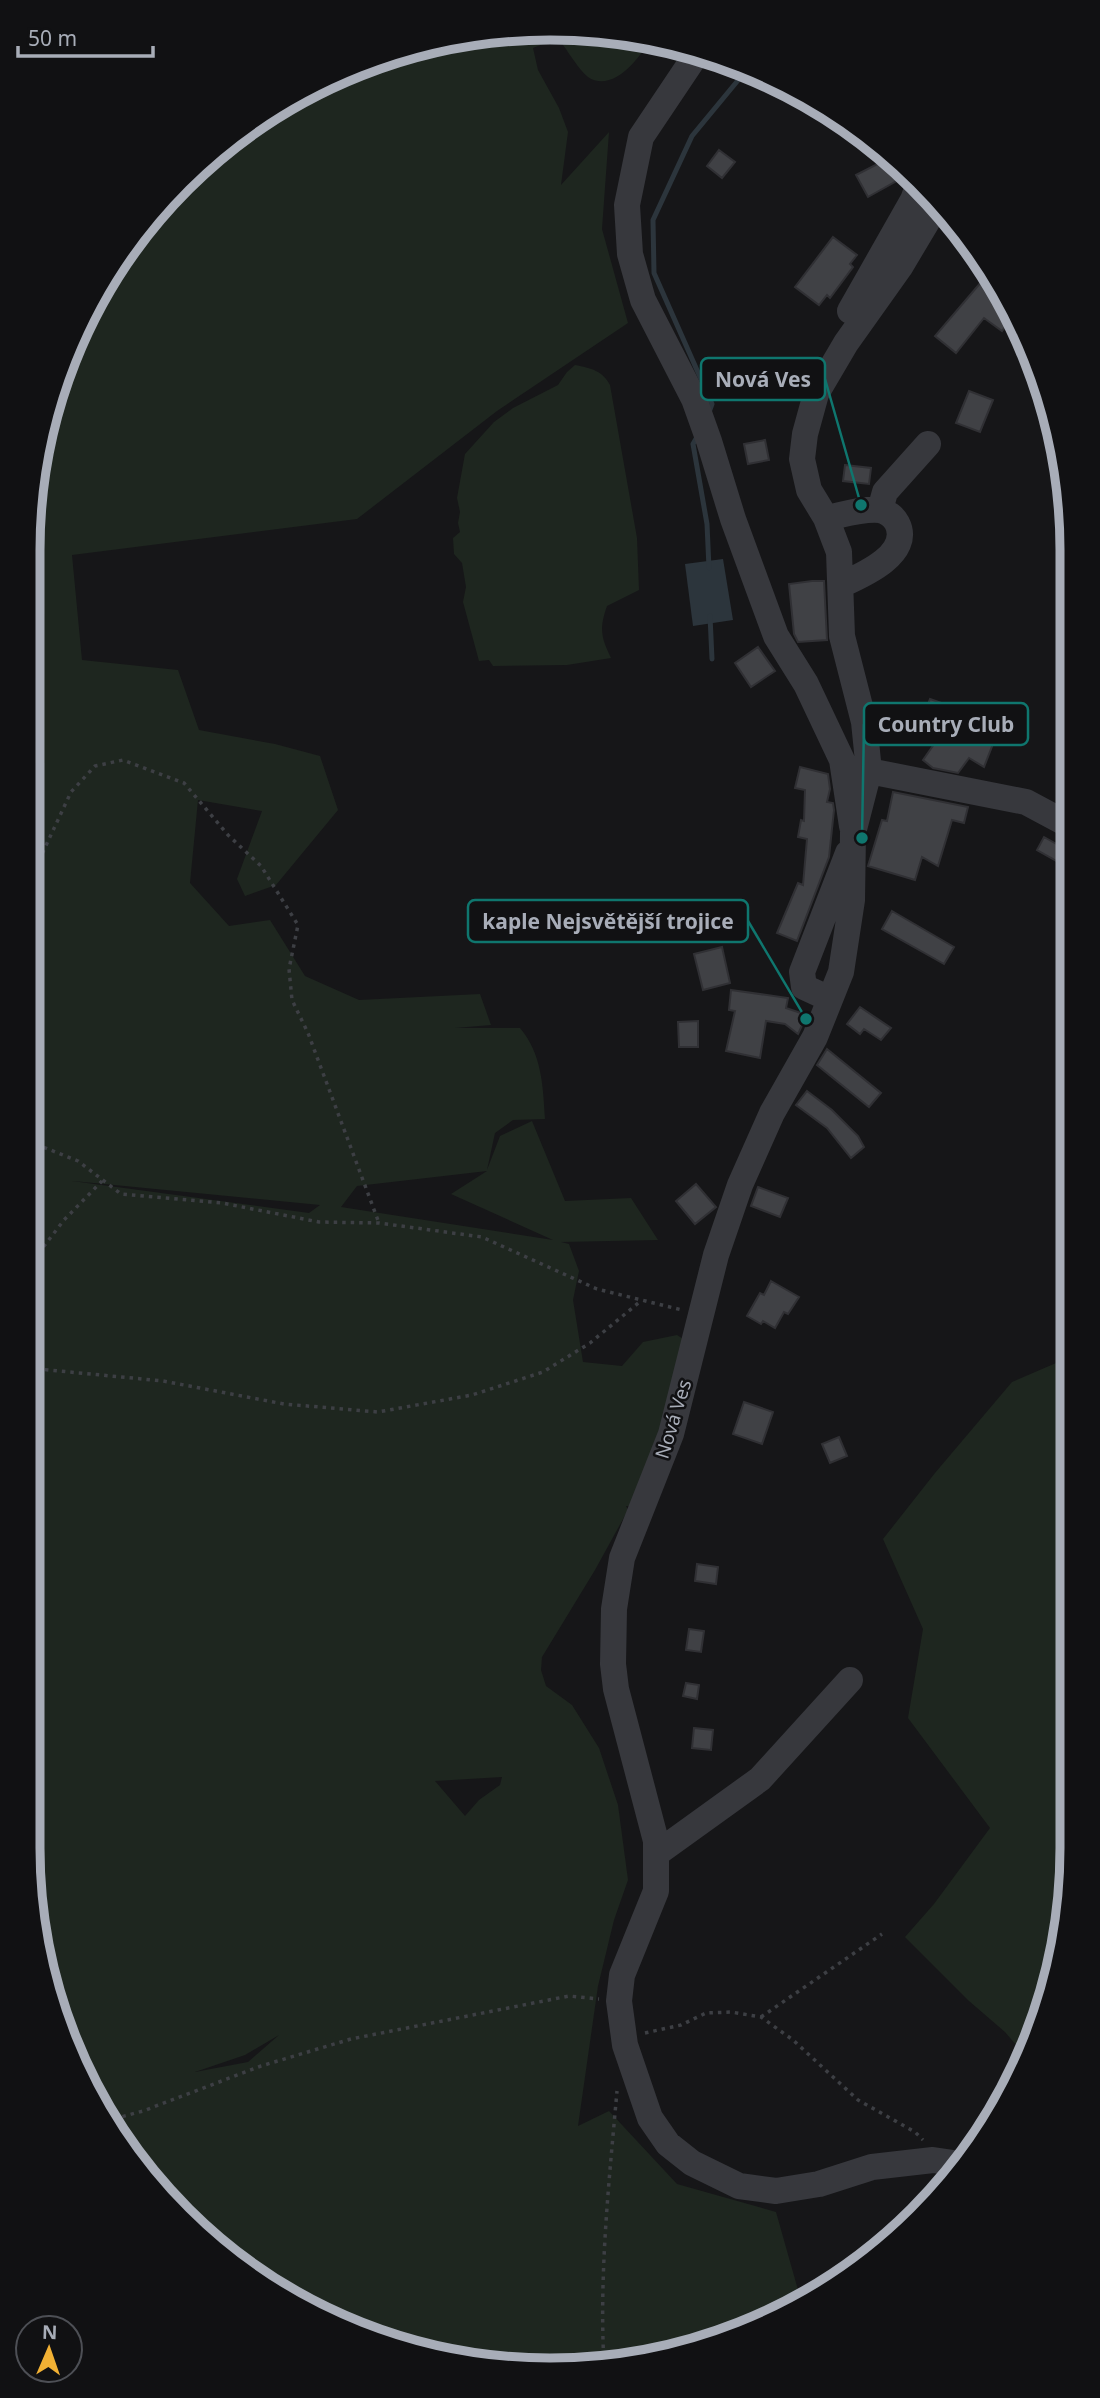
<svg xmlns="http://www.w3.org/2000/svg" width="1100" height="2398" viewBox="0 0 1100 2398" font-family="'Noto Sans',sans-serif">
  <rect width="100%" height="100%" fill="#161618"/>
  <!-- green -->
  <path fill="#1e261f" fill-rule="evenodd" d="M550,28L650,38C642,57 612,94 588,77C578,69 566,48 558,38L533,48L538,70L559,108L568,132L561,185L609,132L602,229L628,323L497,411L357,519L72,555L82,660L178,670L199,730L275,744L320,756L338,810L276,885L245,896L237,879L262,811L198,800L190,883L229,926L270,920L305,976L359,1000L480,994L491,1025L455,1028H520C542,1054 543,1086 545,1119L513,1120L495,1133L487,1170L500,1136L532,1121L565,1201L631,1198L658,1240L561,1242L569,1244L579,1271L573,1300L583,1362L622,1366L643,1342L677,1335L694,1346L642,1507L626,1506L628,1510L595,1570L542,1657L541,1670L546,1686L572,1705L599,1748L618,1805L628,1880L614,1920L598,1986L578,2126L609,2111L677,2184L776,2212L802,2304L717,2342L619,2365L449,2360L289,2300L157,2192L98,2109L56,2016L28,1848V550L38,448L68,351L116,260L181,181L260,116L350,68L448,38ZM487,1171L451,1194L553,1240L341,1207L357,1186ZM72,1181H73L320,1205L309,1213ZM502,1777L500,1785L479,1800L465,1816L435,1781ZM279,2035L248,2062L195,2072L245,2055Z
    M575,365C591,368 603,371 610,385L637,538L639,590L607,606C599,629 601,637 611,658L567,665L493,666L489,660L479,661L463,602L466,587L462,563L454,554L453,538L460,532L458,523L460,512L457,498L465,454L494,422L513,408L558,385L567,372Z
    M1070,1357L1072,1848L1062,1950L1032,2047L1023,2053L1005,2032L969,2001L905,1937L934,1904L990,1828L908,1718L923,1629L883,1539L935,1473L1012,1382Z"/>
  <!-- water -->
  <path fill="#2c353c" d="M723,559L733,620L693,626L685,564Z"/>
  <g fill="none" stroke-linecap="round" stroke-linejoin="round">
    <!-- stream -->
    <path stroke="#2c353c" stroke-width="5" d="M709,412L712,404L654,273L653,220L692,136L749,67
      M697,437L693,444L707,524L709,568
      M710,616L712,659"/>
  </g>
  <!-- building -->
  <path fill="#404145" stroke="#303034" stroke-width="2" d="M719,150L735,162L722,178L707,166Z
    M889,158L900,179L868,197L856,175Z
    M833,237L857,255L850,264L853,267L830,298L827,295L819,305L795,287Z
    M988,274L1013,316L1002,331L984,318L956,353L935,336Z
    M969,391L993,400L980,432L956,423Z
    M765,440L769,460L748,464L744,444Z
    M845,465L871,468L869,484L843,481Z
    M812,581H824L827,640L798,642L794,634L789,584Z
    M758,647L775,671L751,687L735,663Z
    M930,699L947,705L945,712L998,731L984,767L969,758L958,773L933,768L923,760L939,737L918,730Z
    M800,767L828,774L830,789L827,802L833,803L834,810L829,857L797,941L777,933L798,883L803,885L807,839L798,837L801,820L804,821L805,790L795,788Z
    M893,792L968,807L964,823L952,820L938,866L922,857L915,880L868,866L882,820L887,821Z
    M1044,837L1069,851V868L1037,850Z
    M892,911L954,947L944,964L882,929Z
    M722,947L730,983L703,990L694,954Z
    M731,990L788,998L786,1008L807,1015L798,1034L785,1024L766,1021L760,1058L726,1051L735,1011L729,1010Z
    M860,1007L891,1028L881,1040L864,1029L860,1034L847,1024Z
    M698,1021V1047H679L678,1022Z
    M827,1049L881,1093L869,1107L817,1065Z
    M807,1091L832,1110L858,1136L864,1147L851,1158L827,1128L796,1105Z
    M696,1184L716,1207L695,1224L676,1201Z
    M758,1187L788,1198L780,1217L751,1206Z
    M771,1281L799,1297L788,1314L784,1312L775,1328L763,1321L761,1324L747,1316L760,1293L764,1295Z
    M744,1402L773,1412L762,1444L733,1434Z
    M839,1437L847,1456L830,1463L822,1444Z
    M697,1564L718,1567L716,1584L695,1581Z
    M689,1629L704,1631L701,1652L686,1650Z
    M686,1683L699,1685L697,1699L683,1696Z
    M694,1728L713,1730L711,1750L692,1748Z"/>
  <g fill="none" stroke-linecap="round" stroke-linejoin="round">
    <!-- path -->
    <path stroke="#3d3f44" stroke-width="3.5" stroke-dasharray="3.5 5" stroke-linecap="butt" d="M28,884L71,792L95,766L123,760L184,783L228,835L261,866L298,925L289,969L292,1000L308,1033L379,1223
      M28,1141L78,1161L121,1194L222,1203L319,1222L379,1223L482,1237L597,1289L682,1310
      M28,1267L64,1220L102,1181
      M28,1368L163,1381L284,1404L378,1412L472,1395L543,1372L590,1343L642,1300
      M761,2017L882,1934
      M645,2033L681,2025L706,2013L731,2012L761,2017L793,2040L858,2100L915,2132L923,2140
      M106,2121L143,2111L261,2066L351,2039L569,1996L599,1999
      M604,2365C599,2274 609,2182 617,2091"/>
    <!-- minor -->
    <path stroke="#37383d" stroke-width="26" d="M698,52L641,137L627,205L630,254L643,300L694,399L709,441L733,519L776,636L806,684L842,760L852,826
      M937,205L900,267L846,343L816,394L805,434L802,459L809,490L826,518L839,552L842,636L864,722L869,771L853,833L852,900L841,972L815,1037L772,1113L740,1185L716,1255L671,1434L622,1558L614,1609L613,1664L616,1689L656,1841V1891L622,1975L619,2001L625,2045L650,2118L668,2144L692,2163L739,2186L776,2191L819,2184L872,2167L933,2160L960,2164
      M850,311L913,200L918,186
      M880,510L885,492L928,444
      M826,518C842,515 863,508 880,510C887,512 894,517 897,523C913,554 861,576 841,585
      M869,771L1026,802L1069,825
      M830,999L804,987L802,972L848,853
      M656,1854L760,1779L850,1680"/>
  </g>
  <g text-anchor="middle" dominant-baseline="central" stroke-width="5" stroke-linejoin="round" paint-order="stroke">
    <!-- street labels -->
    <g font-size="19" fill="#a8adb8" stroke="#111113">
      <text transform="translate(673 1419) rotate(-73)">Nová Ves</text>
    </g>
  </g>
  <!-- crop -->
  <path d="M0 0H1100V2398H0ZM550 40H550A510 510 0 0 1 1060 550V1848A510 510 0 0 1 550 2358H550A510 510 0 0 1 40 1848V550A510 510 0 0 1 550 40Z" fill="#111113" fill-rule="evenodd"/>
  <path fill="none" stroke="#a8adb8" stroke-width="9" d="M550 40H550A510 510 0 0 1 1060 550V1848A510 510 0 0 1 550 2358H550A510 510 0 0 1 40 1848V550A510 510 0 0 1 550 40Z"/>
  <!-- callouts -->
  <path fill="none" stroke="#0f766e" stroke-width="2.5" d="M861 505L825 379M862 838L864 724M806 1019L748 921"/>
  <g fill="#0f766e" stroke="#111113" stroke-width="2.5">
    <circle cx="861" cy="505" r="7"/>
    <circle cx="862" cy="838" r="7"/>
    <circle cx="806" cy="1019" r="7"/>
  </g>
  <g fill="#111113" stroke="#0f766e" stroke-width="2.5">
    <rect x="701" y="358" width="124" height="42" rx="7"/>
    <rect x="864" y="703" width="164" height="42" rx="7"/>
    <rect x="468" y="900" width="280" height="42" rx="7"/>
  </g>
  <g font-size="21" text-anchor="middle" font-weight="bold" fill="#a8adb8">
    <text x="763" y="387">Nová Ves</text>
    <text x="946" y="732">Country Club</text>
    <text x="608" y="929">kaple Nejsvětější trojice</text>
  </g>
  <!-- north arrow -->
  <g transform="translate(49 2349) rotate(2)"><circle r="33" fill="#111113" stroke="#4d4f55" stroke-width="2"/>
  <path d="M0-5L12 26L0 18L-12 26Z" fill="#f2b134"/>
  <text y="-10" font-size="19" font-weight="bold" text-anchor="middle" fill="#a8adb8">N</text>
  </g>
  <!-- scale -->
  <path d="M18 46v10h135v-10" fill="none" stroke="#a8adb8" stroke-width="3.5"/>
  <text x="28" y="46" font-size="21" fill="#a8adb8" stroke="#111113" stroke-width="5" paint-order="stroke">50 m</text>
</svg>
